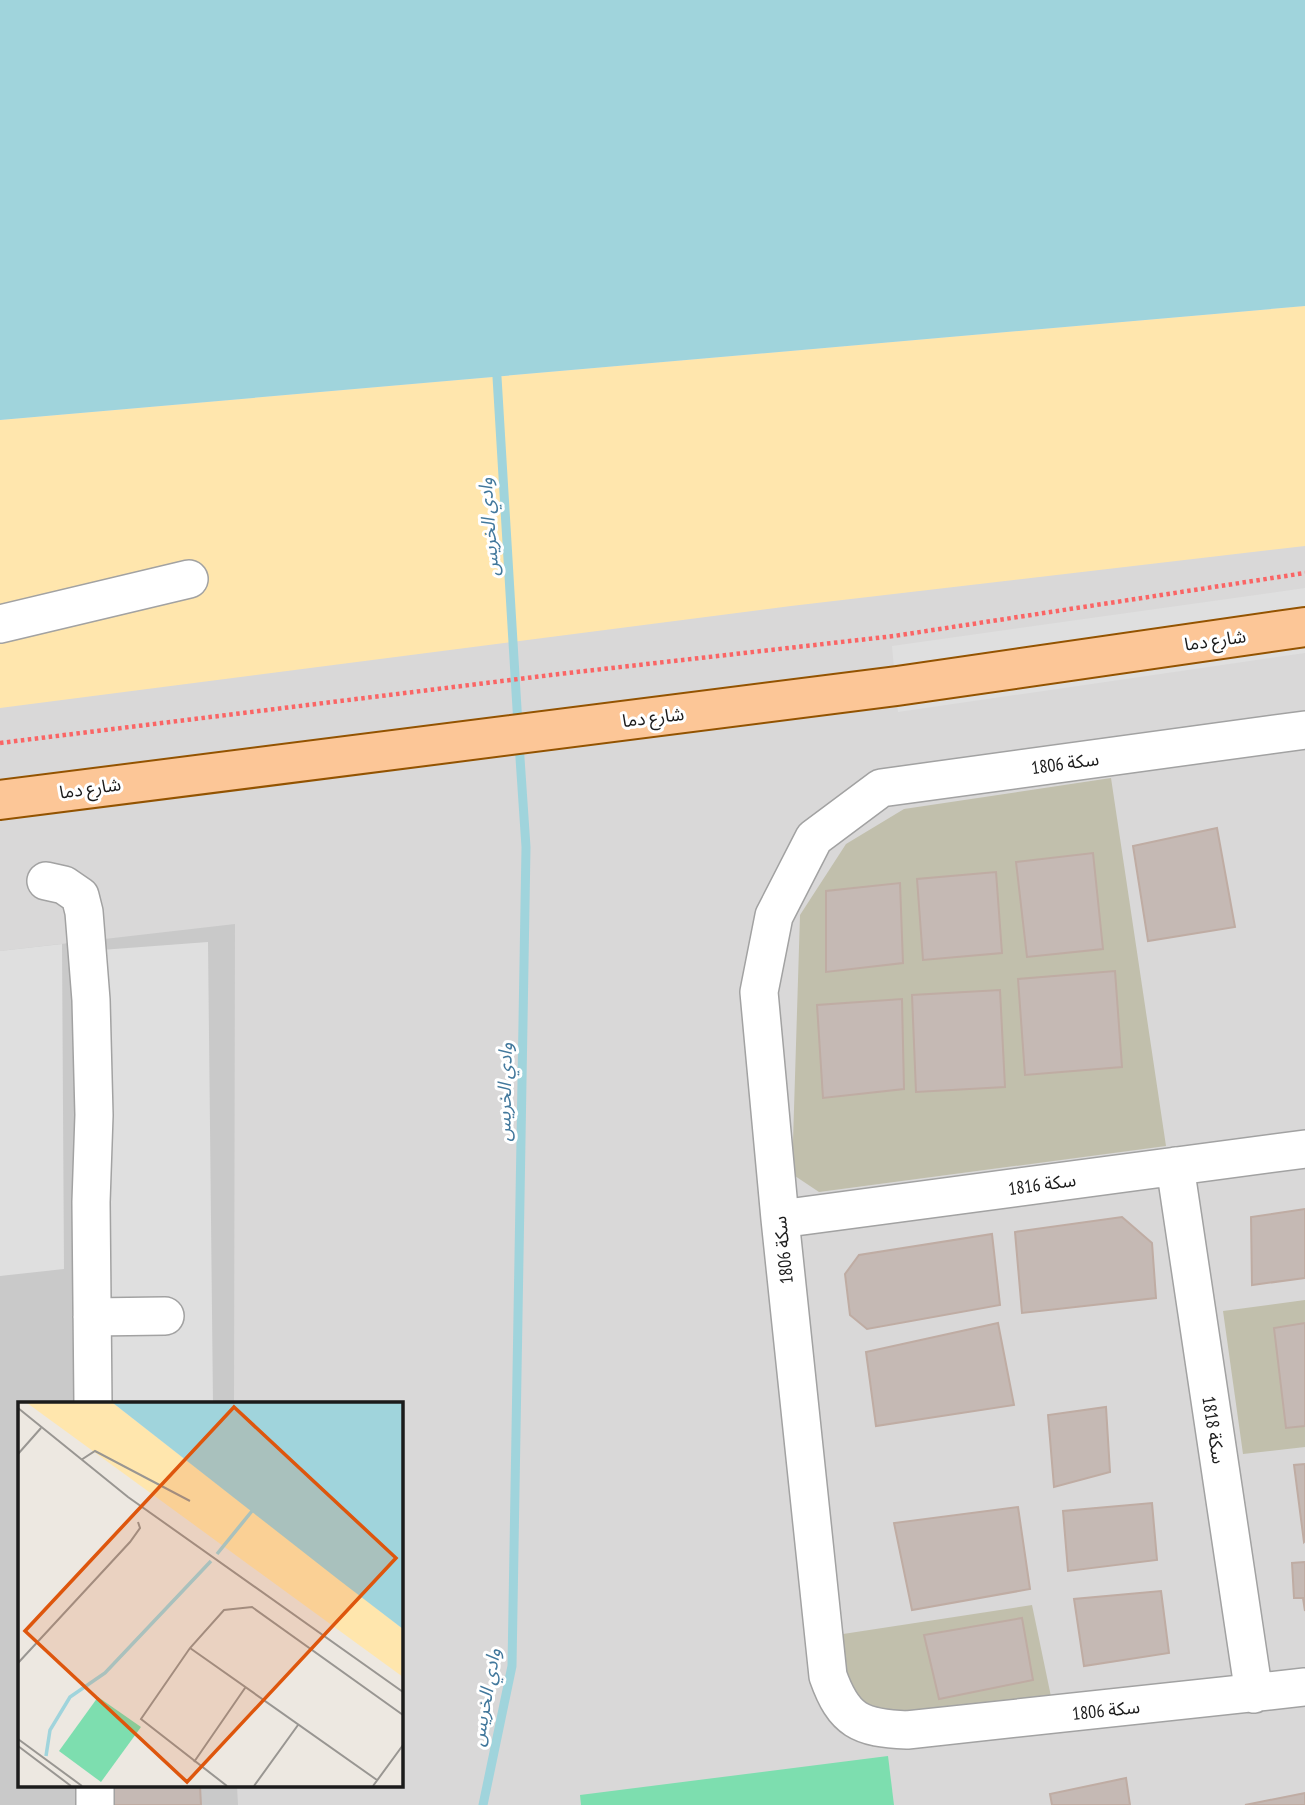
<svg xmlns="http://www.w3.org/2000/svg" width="1305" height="1805" viewBox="0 0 1305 1805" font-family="'PT Sans Narrow','Noto Sans Arabic',sans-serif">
  <rect width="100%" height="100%" fill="#ede8e1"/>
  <!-- residential -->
  <path fill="#d9d8d8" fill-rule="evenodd" d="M1305,395V1805H0V496ZM19,1404H401V1786H19Z"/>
  <!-- religious -->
  <path fill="#c9c9c9" d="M235,924L234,1404H19V1786H237L238,1805H0V951Z"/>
  <!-- construction -->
  <path fill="#c1bfac" d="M1111,778L1166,1146L819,1192L792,1174L800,915L846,844L904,809Z
    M1305,1300V1447L1243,1454L1223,1311Z
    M1032,1605L1054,1711L901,1737L862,1711L830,1636Z"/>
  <!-- sand -->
  <path fill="#ffe6ad" d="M1305,306V546L791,606L0,708V420Z"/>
  <!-- pitch -->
  <path fill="#7ddeaf" d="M888,1756L894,1805H581L580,1795Z"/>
  <!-- parking -->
  <path fill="#dfdfdf" d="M1305,588V653L898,712L892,646Z
    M208,942L213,1404H104L101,950Z
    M62,944L64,1269L0,1276V951Z"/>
  <!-- water -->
  <path fill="#a0d4dc" d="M0,0H1305V306L0,420Z"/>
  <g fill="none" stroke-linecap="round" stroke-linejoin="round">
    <!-- stream -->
    <path stroke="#a0d4dc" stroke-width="9" d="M497,377L518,725
      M483,1805L512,1666L526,847L519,743"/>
  </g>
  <!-- building -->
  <path fill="#c5b9b4" stroke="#bfaca3" stroke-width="2" d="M1217,828L1235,927L1148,941L1133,846Z
    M1093,853L1103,949L1027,957L1016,862Z
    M996,872L1002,953L923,960L917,879Z
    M900,883L903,963L826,972V891Z
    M1115,971L1122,1067L1025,1075L1018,979Z
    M1000,990L1005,1087L916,1092L912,995Z
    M902,999L904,1089L823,1098L817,1005Z
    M1305,1209V1278L1252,1285L1251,1217Z
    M1122,1217L1152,1243L1156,1298L1022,1313L1015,1232Z
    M992,1234L1000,1305L867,1329L850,1315L845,1274L859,1255Z
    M998,1323L1014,1405L876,1426L866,1352Z
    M1305,1323V1426L1286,1428L1274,1328Z
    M1106,1407L1110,1472L1054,1487L1048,1415Z
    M1305,1464V1541L1304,1542L1294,1465Z
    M1152,1503L1157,1560L1068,1571L1063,1511Z
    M1018,1507L1030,1589L912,1610L894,1523Z
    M1305,1562V1611L1303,1598H1294L1292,1563Z
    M1161,1591L1169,1653L1084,1666L1074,1599Z
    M1022,1618L1033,1680L939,1699L924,1635Z
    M1126,1778L1130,1805H1052L1050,1794Z
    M102,1786H200L201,1805H102Z
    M1305,1793V1805H1245Z"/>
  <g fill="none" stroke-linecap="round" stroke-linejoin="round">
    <defs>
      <path id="minor" d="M0,624L189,579
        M1305,730L881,788L814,838L774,916L759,992L780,1219L828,1676C844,1721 860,1728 907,1730L1305,1687
        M46,881L64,885L80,896L84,912L91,1000L94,1115L91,1202L93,1404
        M1175,1166L1254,1694
        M780,1219L1305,1149
        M92,1317L165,1316
        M95,1786V1805"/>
      <path id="major" d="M0,800L897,686L1305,627"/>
    </defs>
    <!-- minor casing -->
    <use href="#minor" stroke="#a2a2a2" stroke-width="40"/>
    <!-- major casing -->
    <use href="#major" stroke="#935300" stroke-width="42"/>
    <!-- path -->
    <path stroke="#fa6565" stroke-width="4.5" stroke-dasharray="3.5 3.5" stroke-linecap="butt" d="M0,743L559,674L894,636L1305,573"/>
    <!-- minor -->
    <use href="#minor" stroke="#fff" stroke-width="37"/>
    <!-- major -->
    <use href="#major" stroke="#fcc697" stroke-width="38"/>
  </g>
  <g text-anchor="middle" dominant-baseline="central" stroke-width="6" stroke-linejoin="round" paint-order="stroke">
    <!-- street labels -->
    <g font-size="18" fill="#1b1b1b" stroke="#fff">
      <text transform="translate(1215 640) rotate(-8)">شارع دما</text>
      <text transform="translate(653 717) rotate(-7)">شارع دما</text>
      <text transform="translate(1065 763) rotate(-8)">سكة 1806</text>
      <text transform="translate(90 788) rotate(-8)">شارع دما</text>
      <text transform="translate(1042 1184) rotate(-8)">سكة 1816</text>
      <text transform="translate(783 1250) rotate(-96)">سكة 1806</text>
      <text transform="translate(1214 1430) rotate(81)">سكة 1818</text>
      <text transform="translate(1106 1710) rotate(-6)">سكة 1806</text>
    </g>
    <!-- water labels -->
    <g font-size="19" font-style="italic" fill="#42789c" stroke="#fff">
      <text transform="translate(488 527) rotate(-94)">وادي الخريس</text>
      <text transform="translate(504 1092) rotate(-89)">وادي الخريس</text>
      <text transform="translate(485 1697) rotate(-80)">وادي الخريس</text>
    </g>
  </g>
  <!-- overview -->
  <g transform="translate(18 1402)">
    <rect width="385" height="385" fill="#ede8e1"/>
    <path d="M9,1H95L385,227V275Z" fill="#ffe6ad"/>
    <path d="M80,295L123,325L83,380L41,349Z" fill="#7ddeaf"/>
    <path d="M95,1H385V227L321,178Z" fill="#a0d4dc"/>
    <path fill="none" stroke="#a0d4dc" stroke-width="3.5" d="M199,152L234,109M28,354L32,328L52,295L87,271L193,159"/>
    <path fill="none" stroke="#999692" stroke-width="2" d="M0,6L110,95L385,290M0,52L23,26M63,58L77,49L172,99M172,246L359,378M0,261L112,140L122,126L120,120M0,337L64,384M0,344L53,384M176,360L227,286M209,384L123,317L172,246L206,208L234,205L385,313M236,384L280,323M355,384L385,343"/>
    <path fill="#de560d" fill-opacity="0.15" stroke="#de560d" stroke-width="3.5" d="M216,5L378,156L169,380L7,229Z"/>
    <rect width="385" height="385" fill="none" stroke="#1b1b1b" stroke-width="3.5"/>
  </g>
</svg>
